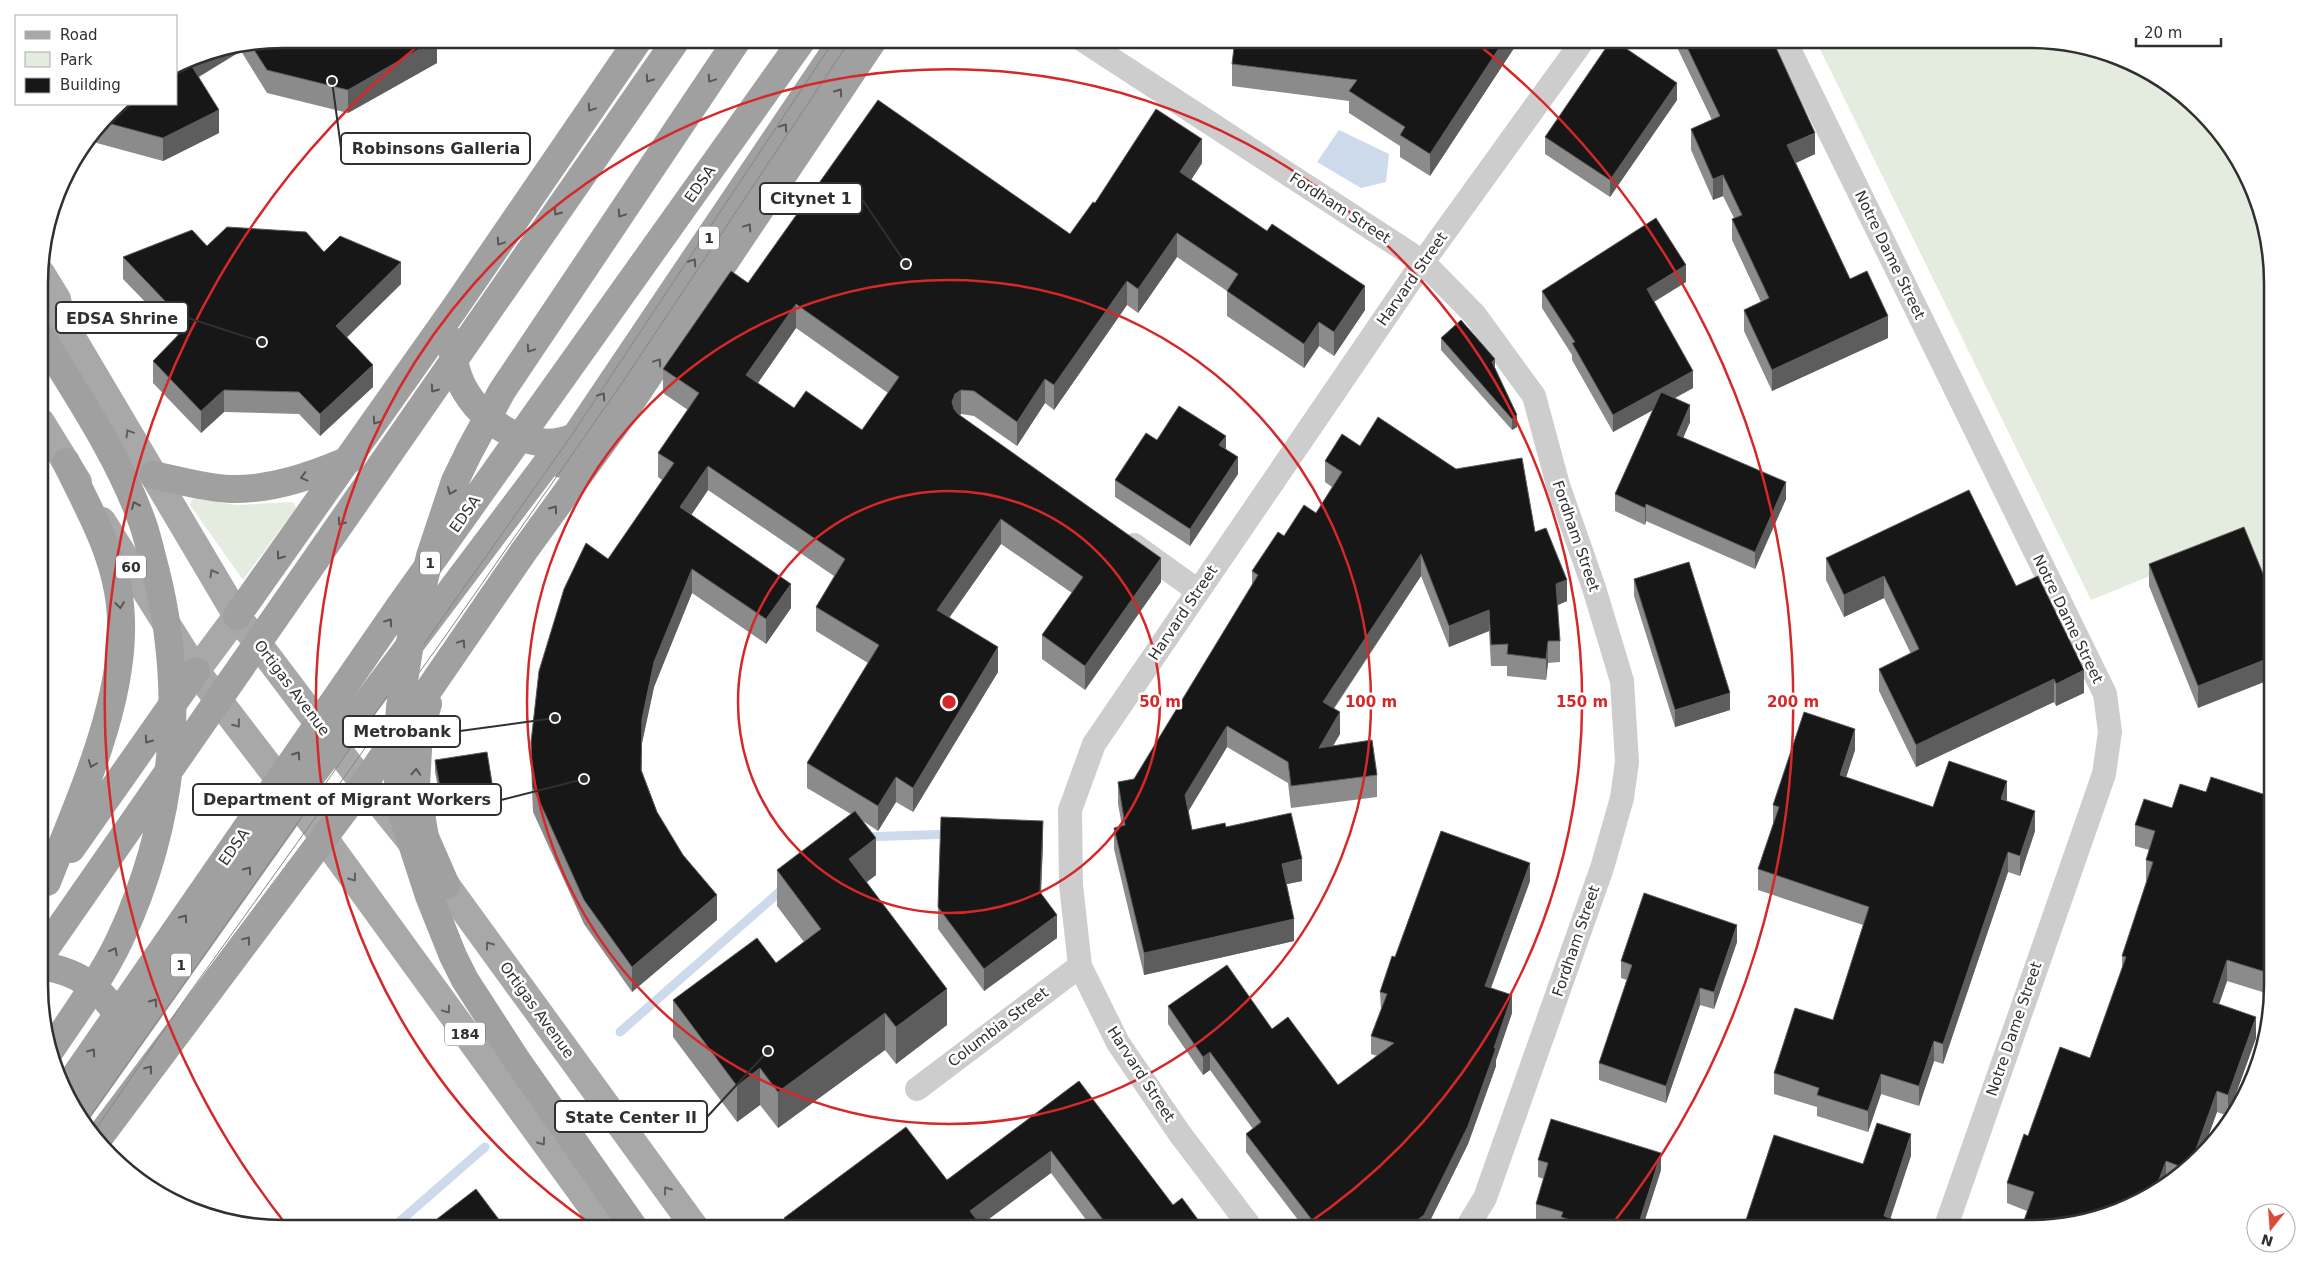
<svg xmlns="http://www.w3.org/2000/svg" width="2311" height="1268" viewBox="0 0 2311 1268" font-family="'DejaVu Sans',sans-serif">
  <rect width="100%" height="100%" fill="#fff"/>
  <!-- green -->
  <path fill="#e4ecdf" d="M1815,39H2029L2092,47L2150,71L2190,99L2231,147L2259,204L2272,266V610L2244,538L2091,600Z
    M196,498L236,505L290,502L294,503L296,508L243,580L190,505L192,499Z"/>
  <!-- water -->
  <path fill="#ccdaeb" d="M1339,130L1389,154L1386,182L1361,188L1317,162Z"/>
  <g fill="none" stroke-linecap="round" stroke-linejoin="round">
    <!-- stream -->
    <path stroke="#ccdaeb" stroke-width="9" d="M863,837L952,834
      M620,1032L785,887
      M391,1229L485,1147"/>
    <!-- minor -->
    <path stroke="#cdcdcd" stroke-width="24" d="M1081,39L1423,262L1475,315L1534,396L1558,485L1594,588L1622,681L1627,762L1622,798L1602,868L1485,1198L1466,1229
      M1784,39L2105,694L2110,732L2104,774L1945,1229
      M1134,545L1198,591
      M917,1089L1080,966
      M1252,1229L1180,1134L1118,1043L1080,966L1071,885L1070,810L1094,744L1423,262L1584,39"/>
    <!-- primary -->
    <path stroke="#a8a8a8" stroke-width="28" d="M41,273L57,299L61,319L237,616L364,784L446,885L696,1229
      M41,422L78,482
      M102,521L196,671L324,838L608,1229
      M196,671L237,616"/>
    <!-- trunk -->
    <path stroke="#a0a0a0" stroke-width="28" d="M451,340C453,356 455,371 462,385C481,423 532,456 574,437
      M561,464L572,450L575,437L843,39
      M153,475C178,480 205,488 230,489C272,490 311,476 349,460
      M237,616L454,309L639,39
      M428,704L419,733L416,785L425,837L446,885
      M71,849L196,671
      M47,882C80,797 135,683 118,591C110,545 86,504 66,462
      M41,966C82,971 112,996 127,1035
      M76,1114L287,816L294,799L562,443
      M98,1139L364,784L524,551L621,417L874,39"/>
    <!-- tram -->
    <path stroke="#858585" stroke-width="1" d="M84,1125L569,439L835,39
      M93,1133L188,995L444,638L622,383L851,39"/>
    <!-- trunk-bridge -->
    <path stroke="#a0a0a0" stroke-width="28" d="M41,336C76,394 116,452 140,516C147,533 150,550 155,568C187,693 175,822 120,939C101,979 74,1015 50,1051
      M41,955L677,39
      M64,1092L399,607L803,39
      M635,1229L516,1059L465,980L453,956L429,896L399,804L397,756L400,707L412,630L430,556L455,481L469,452L502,391L738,39"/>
  </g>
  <!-- wall -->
  <path fill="#8b8b8b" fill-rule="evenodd" d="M282,39L437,63L348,113L267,93L241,51L199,77L219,133L163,161L93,142L86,146L118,104L189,57Z
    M1520,39L1430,176L1400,157V146L1349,113V101L1232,86V64Z
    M1673,39H1772L1815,154L1796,163L1850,279L1888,338L1772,391L1744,331V310L1761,302L1732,240V219L1734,218L1723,196L1713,200L1691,150V129L1712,120Z
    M1677,100L1610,197L1545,154V137Z
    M1202,163L1191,180L1365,310L1334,356L1319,346L1304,368L1227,316V291L1177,257L1138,313L1127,305L1054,410L1045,403L1017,446L974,416L961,414L960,415L1161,582L1085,690L1042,659V635L1072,593L1001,544L949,618L998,672L913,812L896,802L878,831L863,821L876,875L867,882L947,1025L896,1064L885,1050L778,1128L760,1105L737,1122L673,1037V1000L776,963L804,942L777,906V870L851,814L807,788V763L868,663L816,631V607L834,576L708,490L691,515L791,608L766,644L692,593L654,687L642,743V771L657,812L717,920L632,992L584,924L533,812L531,766V742L662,480L658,477V453L688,410L663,393V369L748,283L1070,234L1095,203ZM796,328L888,393L862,430L794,408L758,383Z
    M207,246L324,252L401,284L347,337L373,387L320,436L299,414L224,412L201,433L153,383V361L178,336L123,279V257Z
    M1686,282L1654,302L1693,388L1675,398L1690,422L1683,438L1786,499L1755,569L1646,521L1645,525L1615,511V494L1653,410L1613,432L1572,360V355L1542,308V291Z
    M1441,338L1495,368L1517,427L1512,430L1441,350Z
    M1157,440L1226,449L1238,474L1190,546L1115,497V480Z
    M1360,446L1535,532L1567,601L1557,605L1560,641V662L1548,663L1546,680L1507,676V666H1491L1489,631L1449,647L1421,576L1334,709L1340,734L1333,746L1377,775V797L1291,808L1288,783L1227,747L1188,811L1192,830L1226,827L1302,881L1287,884L1294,941L1144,975L1114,849V828L1122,826L1118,804V782L1134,779L1252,585V571L1316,513L1332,487L1325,482V461Z
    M1826,558L2016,586L2084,693L2056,706L2054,702L1916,767L1879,691V669L1911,654L1884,598L1844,617L1826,580Z
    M2149,564L2272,596L2198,708L2149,586Z
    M1634,579L1730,710L1675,727L1634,596Z
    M1855,750L1846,777L1933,807L2007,801L2035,831L2020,876L2008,872L1943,1064L1934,1061L1919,1106L1881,1094L1868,1132L1817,1116V1107L1774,1094V1073L1833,1020L1863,925L1758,890V869L1773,825V805Z
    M435,760L493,789V801L442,809L435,772Z
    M2206,792L2272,797V995L2227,981L2219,1004L2256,1038L2228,1116L2217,1112L2201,1156L2170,1183L2166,1182L2027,1211L2007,1203V1183L2028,1136L2090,1058L2122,969V956L2147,881L2146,880V860L2149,850L2135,846V825Z
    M1043,843L1041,893L1057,938L984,991L938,929V907Z
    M1530,881L1491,988L1512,1013L1496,1060V1066L1468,1144L1426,1229H1305L1246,1152V1134L1253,1129L1210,1070L1203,1075L1168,1024V1006L1272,1029L1338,1085L1377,1056L1371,1054V1036L1381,1010L1380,992L1395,957Z
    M1737,942L1714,1009L1700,1005L1666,1103L1599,1080V1063L1627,980L1621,978V961Z
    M1079,1081L1173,1205L1205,1229H1093L1051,1173L981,1225L984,1229H784V1218L947,1180Z
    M1538,1160L1661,1170L1642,1229H1561L1536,1221V1204L1544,1179L1538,1177Z"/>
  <!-- shaded-wall -->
  <path fill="#5d5d5d" d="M437,39V63L348,113V90Z
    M1505,39H1520L1430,176V154Z
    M241,47V51L188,83V60L195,56Z
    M1677,83V100L1610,197V180Z
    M219,110V133L163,161V138Z
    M1815,133V154L1787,167V145Z
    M93,137V142L86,146Z
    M1202,139V163L1180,197V172Z
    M1723,175V196L1713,200V179Z
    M1177,233V257L1138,313V289Z
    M401,262V284L336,348V326Z
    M1686,265V282L1647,306V289Z
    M1127,281V305L1054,410V385Z
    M1365,286V310L1334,356V332Z
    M796,304V328L746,400V375Z
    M1888,316V338L1772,391V370Z
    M1319,322V346L1304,368V344Z
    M1495,359V371L1492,362Z
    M373,365V387L320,436V414Z
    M1693,371V388L1613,432V415Z
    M1045,379V403L1017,446V422Z
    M224,390V412L201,433V411Z
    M961,390V414L955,419L952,402L955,394Z
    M1690,405V422L1677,452V435Z
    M1517,415V427L1512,430V419Z
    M1226,436V453L1219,445Z
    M1238,457V474L1190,546V529Z
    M708,466V490L680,532V507Z
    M1786,482V499L1755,569V552Z
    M1646,504V521L1645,525V508Z
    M1001,519V544L937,635V610Z
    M1421,554V576L1323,724V702Z
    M1161,558V582L1085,690V666Z
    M692,569V593L654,687L642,743L641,794L642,719L654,662Z
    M1884,576V598L1844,617V595Z
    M1567,580V601L1556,606V584Z
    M791,584V608L766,644V619Z
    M1489,610V631L1449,647V626Z
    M1548,641V663L1546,680V659Z
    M998,647V672L913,812V788Z
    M2272,657V679L2198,708V686Z
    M2084,670V693L2056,706V684Z
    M2054,679V702L1916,767V745Z
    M1730,693V710L1675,727V710Z
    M1340,712V734L1319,769V748Z
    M1227,726V747L1185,817V795Z
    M1855,729V750L1840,796V775Z
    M896,777V802L878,831V806Z
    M2007,781V801L2001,799Z
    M2035,811V831L2020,876V856Z
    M1043,821V843L1040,914V892Z
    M876,838V875L849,895V859Z
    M2008,852V872L1943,1064V1044Z
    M1302,859V881L1282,885V864Z
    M1530,863V881L1485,1004V986Z
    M717,895V920L632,992V967Z
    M1057,915V938L984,991V969Z
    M1294,919V941L1144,975V953Z
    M1737,925V942L1714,1009V992Z
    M2227,960V981L2213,1022V1002Z
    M1700,988V1005L1666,1103V1086Z
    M947,989V1025L896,1064V1027Z
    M1512,995V1013L1496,1060V1066L1468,1144L1426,1229H1405L1494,1048Z
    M885,1013V1050L778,1128V1092Z
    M2256,1017V1038L2228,1116V1095Z
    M1934,1041V1061L1919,1106V1086Z
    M1210,1052V1070L1203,1075V1057Z
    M760,1068V1105L737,1122V1086Z
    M1881,1074V1094L1868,1132V1111Z
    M2217,1091V1112L2201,1156L2190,1166Z
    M1911,1134V1156L1887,1229L1884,1216Z
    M1051,1151V1173L975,1229L970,1211Z
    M1661,1153V1170L1642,1229H1637Z
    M2166,1161V1182L2163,1189L2154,1193Z
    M1897,1221V1229H1894Z"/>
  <!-- building -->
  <path fill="#171717" stroke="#5d5d5d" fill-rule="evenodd" d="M282,39H437L348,90L267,70L251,45Z
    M1235,39H1505L1430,154L1400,135L1405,127L1349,91L1357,80L1232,64Z
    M1612,39L1677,83L1610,180L1545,137Z
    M1683,39H1772L1815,133L1787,145L1850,279L1867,271L1888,316L1772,370L1744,310L1769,298L1732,219L1742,215L1723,175L1713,179L1691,129L1720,116Z
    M195,56L188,60L219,110L163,138L104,122L118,104H176V65L189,57Z
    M878,100L1070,234L1093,202L1095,203L1156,109L1202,139L1180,172L1267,231L1272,224L1365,286L1334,332L1319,322L1304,344L1227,291L1238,274L1177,233L1138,289L1127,281L1054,385L1045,379L1017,422L974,391L961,390L955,394L952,402L954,409L958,414L1161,558L1085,666L1042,635L1083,577L1001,519L937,610L998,647L913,788L896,777L878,806L807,763L879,645L816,607L845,559L708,466L680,507L791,584L766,619L692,569L654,662L642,719L641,770L657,812L683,855L717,895L632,967L584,900L533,787L531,742L539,671L564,589L586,543L608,559L674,463L658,453L699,393L663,369L731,271L748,283ZM796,304L899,377L862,430L806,391L794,408L746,375Z
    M1656,218L1686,265L1647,289L1693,371L1613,415L1572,343L1575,342L1542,291Z
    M227,227L306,232L324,252L340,236L401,262L336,326L373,365L320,414L299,392L224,390L201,411L153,361L188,325L123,257L192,230L207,246Z
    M1461,320L1495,359L1492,362L1517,415L1512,419L1441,338Z
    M1661,392L1690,405L1677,435L1786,482L1755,552L1646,504L1645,508L1615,494Z
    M1179,406L1226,436L1219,445L1238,457L1190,529L1115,480L1146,433L1157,440Z
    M1378,417L1456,469L1522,458L1535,532L1546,528L1567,580L1556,584L1560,641H1548L1546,659L1507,654L1508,644L1491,645L1489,610L1449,626L1421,554L1323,702L1340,712L1319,748L1372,740L1377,775L1291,786L1288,762L1227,726L1185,795L1192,830L1225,823L1226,827L1291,813L1302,859L1282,864L1294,919L1144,953L1114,828L1125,825L1118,782L1134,779L1258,575L1252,571L1278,532L1284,536L1304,505L1316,513L1342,472L1325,461L1342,434L1360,446Z
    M1969,490L2016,586L2038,576L2084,670L2056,684L2054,679L1916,745L1879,669L1919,649L1884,576L1844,595L1826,558Z
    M2244,527L2272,596V657L2198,686L2149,564Z
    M1689,562L1730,693L1675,710L1634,579Z
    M1804,712L1855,729L1840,775L1933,807L1949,761L2007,781L2001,799L2035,811L2020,856L2008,852L1943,1044L1934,1041L1919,1086L1881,1074L1868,1111L1817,1095L1819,1088L1774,1073L1795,1008L1833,1020L1869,907L1758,869L1779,807L1773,805Z
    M487,752L493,789L442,798L435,760Z
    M2211,777L2272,797V974L2227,960L2213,1002L2256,1017L2228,1095L2217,1091L2190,1166L2187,1169L2166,1161L2154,1193L2107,1216L2045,1229H2021L2034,1192L2007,1183L2024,1134L2028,1136L2060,1047L2090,1058L2126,957L2122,956L2153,862L2146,860L2155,831L2135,825L2144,799L2172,808L2180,784L2206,792Z
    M855,811L876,838L849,859L947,989L896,1027L885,1013L778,1092L760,1068L737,1086L673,1000L757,938L776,963L821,929L777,870Z
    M941,817L1043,821L1040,892L1057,915L984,969L938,907Z
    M1441,831L1530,863L1485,986L1512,995L1494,1048H1496L1468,1126L1424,1215L1405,1229H1319L1246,1134L1261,1122L1210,1052L1203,1057L1168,1006L1227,965L1272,1029L1288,1017L1338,1085L1394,1043L1371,1036L1387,994L1380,992L1392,956L1395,957Z
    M1644,893L1737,925L1714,992L1700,988L1666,1086L1599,1063L1632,965L1621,961Z
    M1079,1081L1173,1205L1182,1198L1205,1229H1110L1051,1151L970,1211L984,1229H792L784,1218L906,1127L947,1180Z
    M1551,1119L1661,1153L1637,1229H1600L1561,1217L1563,1212L1536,1204L1548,1163L1538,1160Z
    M1877,1123L1911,1134L1884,1216L1897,1221L1894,1229H1743L1774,1135L1863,1164Z
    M476,1189L506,1229H424Z"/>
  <!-- one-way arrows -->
  <defs><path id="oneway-chevron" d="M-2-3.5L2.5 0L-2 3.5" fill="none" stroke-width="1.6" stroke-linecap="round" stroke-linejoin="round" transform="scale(1.25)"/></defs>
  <g stroke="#575757">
    <use href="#oneway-chevron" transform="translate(649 79) rotate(125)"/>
    <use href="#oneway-chevron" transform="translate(711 79) rotate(124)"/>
    <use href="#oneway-chevron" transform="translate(839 92) rotate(-55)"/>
    <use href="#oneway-chevron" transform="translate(591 108) rotate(124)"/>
    <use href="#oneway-chevron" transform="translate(784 127) rotate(-56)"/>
    <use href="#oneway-chevron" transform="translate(557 212) rotate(125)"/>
    <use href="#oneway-chevron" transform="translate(621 214) rotate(124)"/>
    <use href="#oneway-chevron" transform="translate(748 227) rotate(-56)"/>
    <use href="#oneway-chevron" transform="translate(500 242) rotate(124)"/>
    <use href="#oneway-chevron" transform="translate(693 262) rotate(-56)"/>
    <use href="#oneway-chevron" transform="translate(530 349) rotate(124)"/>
    <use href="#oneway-chevron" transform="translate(658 362) rotate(-56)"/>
    <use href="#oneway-chevron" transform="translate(434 389) rotate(125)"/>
    <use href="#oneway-chevron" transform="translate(602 396) rotate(-56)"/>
    <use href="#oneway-chevron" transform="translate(376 421) rotate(125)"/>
    <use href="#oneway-chevron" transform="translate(304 477) rotate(165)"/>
    <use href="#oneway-chevron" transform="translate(451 491) rotate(112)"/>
    <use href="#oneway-chevron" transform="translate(135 505) rotate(-114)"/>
    <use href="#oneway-chevron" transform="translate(554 509) rotate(-54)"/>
    <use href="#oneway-chevron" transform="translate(341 522) rotate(125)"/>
    <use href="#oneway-chevron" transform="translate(280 556) rotate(126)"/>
    <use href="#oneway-chevron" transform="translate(120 605) rotate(83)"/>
    <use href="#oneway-chevron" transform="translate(389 622) rotate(-55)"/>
    <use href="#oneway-chevron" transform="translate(462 643) rotate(-56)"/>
    <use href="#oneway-chevron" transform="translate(148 740) rotate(125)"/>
    <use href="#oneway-chevron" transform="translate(297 755) rotate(-55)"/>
    <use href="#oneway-chevron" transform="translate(92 764) rotate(111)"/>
    <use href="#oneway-chevron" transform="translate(416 772) rotate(-87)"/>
    <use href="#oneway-chevron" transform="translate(248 870) rotate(-55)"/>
    <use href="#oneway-chevron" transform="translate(184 918) rotate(-55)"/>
    <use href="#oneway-chevron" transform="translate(247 940) rotate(-53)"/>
    <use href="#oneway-chevron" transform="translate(114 951) rotate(-63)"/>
    <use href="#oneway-chevron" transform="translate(154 1002) rotate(-55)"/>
    <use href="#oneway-chevron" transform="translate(92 1052) rotate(-55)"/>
    <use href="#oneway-chevron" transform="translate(149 1069) rotate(-53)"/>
  </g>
  <g stroke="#606060">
    <use href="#oneway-chevron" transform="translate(129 433) rotate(-121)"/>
    <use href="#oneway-chevron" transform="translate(213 573) rotate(-120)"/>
    <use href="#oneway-chevron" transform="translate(237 724) rotate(52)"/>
    <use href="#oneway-chevron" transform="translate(353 878) rotate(54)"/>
    <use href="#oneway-chevron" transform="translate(489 945) rotate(-126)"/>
    <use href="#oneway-chevron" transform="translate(447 1010) rotate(54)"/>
    <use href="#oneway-chevron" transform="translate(542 1142) rotate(54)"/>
    <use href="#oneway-chevron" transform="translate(667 1190) rotate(-126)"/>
  </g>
  <!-- distance rings -->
  <g fill="none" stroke="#d62828" stroke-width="2.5">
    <circle cx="949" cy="702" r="211"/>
    <circle cx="949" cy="702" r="422"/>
    <path d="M595 1227A633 633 0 1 1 1303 1227"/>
    <path d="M288 1227A844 844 0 0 1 424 41M1474 41A844 844 0 0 1 1610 1227"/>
  </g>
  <g text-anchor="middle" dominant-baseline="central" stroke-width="5" stroke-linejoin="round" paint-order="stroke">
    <!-- shield labels -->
    <g fill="#fff" stroke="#6e6e6e" stroke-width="1">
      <rect x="699" y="226.5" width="20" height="23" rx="4"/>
      <rect x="420" y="551.5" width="20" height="23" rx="4"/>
      <rect x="116" y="555.5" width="30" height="23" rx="4"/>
      <rect x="171" y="953.5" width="20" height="23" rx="4"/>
      <rect x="445" y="1022.5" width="40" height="23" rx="4"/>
    </g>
    <g font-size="14" font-weight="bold" fill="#303030">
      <text x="709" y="238">1</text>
      <text x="430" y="563">1</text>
      <text x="131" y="567">60</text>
      <text x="181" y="965">1</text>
      <text x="465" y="1034">184</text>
    </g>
    <!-- street labels -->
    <g font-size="15" fill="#303030" stroke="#fff">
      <text transform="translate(700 184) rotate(-55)">EDSA</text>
      <text transform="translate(1340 208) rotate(33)">Fordham Street</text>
      <text transform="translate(1890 255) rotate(64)">Notre Dame Street</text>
      <text transform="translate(1412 279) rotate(-55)">Harvard Street</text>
      <text transform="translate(465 514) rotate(-55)">EDSA</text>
      <text transform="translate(1576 536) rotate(71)">Fordham Street</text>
      <text transform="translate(1183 613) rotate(-56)">Harvard Street</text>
      <text transform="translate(2068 619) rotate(64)">Notre Dame Street</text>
      <text transform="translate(292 688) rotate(53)">Ortigas Avenue</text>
      <text transform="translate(234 847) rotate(-55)">EDSA</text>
      <text transform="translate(1576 941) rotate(-71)">Fordham Street</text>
      <text transform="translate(537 1010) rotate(54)">Ortigas Avenue</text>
      <text transform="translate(998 1027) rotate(-37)">Columbia Street</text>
      <text transform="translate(2014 1029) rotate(-71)">Notre Dame Street</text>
      <text transform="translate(1141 1074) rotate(57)">Harvard Street</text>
    </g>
  </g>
  <!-- crop -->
  <path d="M0 0H2311V1268H0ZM283 48H2029A235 235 0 0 1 2264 283V985A235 235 0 0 1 2029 1220H283A235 235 0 0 1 48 985V283A235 235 0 0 1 283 48Z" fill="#fff" fill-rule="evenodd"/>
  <path fill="none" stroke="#303030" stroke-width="2.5" d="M283 48H2029A235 235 0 0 1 2264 283V985A235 235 0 0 1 2029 1220H283A235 235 0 0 1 48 985V283A235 235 0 0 1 283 48Z"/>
  <circle cx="949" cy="702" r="8" fill="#d62828" stroke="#fff" stroke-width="2.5"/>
  <g font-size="15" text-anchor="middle" font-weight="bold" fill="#d62828" stroke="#fff" stroke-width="5" stroke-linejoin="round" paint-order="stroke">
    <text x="1160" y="707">50 m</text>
    <text x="1371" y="707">100 m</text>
    <text x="1582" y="707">150 m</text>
    <text x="1793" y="707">200 m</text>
  </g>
  <!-- callouts -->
  <path fill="none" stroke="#303030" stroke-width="2" d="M332 81L341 148M906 264L862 199M262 342L188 318M555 718L460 731M584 779L501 800M768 1051L707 1117"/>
  <g fill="#303030" stroke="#fff" stroke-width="2">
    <circle cx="332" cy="81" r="5"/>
    <circle cx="906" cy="264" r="5"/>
    <circle cx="262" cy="342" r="5"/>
    <circle cx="555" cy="718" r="5"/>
    <circle cx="584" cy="779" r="5"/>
    <circle cx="768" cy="1051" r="5"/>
  </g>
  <g fill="#fff" stroke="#303030" stroke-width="2">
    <rect x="341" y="133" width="189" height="31" rx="5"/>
    <rect x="760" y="183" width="102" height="31" rx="5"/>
    <rect x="56" y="302" width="132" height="31" rx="5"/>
    <rect x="343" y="716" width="117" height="31" rx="5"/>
    <rect x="193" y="784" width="308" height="31" rx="5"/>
    <rect x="555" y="1101" width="152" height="31" rx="5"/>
  </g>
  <g font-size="16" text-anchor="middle" font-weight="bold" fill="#303030">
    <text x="436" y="154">Robinsons Galleria</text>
    <text x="811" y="204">Citynet 1</text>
    <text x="122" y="324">EDSA Shrine</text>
    <text x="402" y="737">Metrobank</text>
    <text x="347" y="805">Department of Migrant Workers</text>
    <text x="631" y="1123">State Center II</text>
  </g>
  <!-- legend -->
  <rect x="15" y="15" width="162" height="90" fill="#ffffff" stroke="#acacac"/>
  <rect x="25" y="31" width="25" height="8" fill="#a8a8a8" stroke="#acacac"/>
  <text x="60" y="40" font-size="15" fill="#303030">Road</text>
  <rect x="25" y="52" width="25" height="15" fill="#e4ecdf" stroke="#acacac"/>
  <text x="60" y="65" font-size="15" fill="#303030">Park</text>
  <rect x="25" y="78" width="25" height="15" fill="#171717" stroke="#acacac"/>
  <text x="60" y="90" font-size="15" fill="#303030">Building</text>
  <!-- north arrow -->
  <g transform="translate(2271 1228) rotate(197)"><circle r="24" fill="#ffffff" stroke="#acacac"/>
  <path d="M0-4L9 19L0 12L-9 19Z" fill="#dc493c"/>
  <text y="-8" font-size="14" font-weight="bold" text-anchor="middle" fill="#303030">N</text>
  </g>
  <!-- scale -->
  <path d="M2136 38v8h85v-8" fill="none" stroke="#303030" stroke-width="2.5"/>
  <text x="2144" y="38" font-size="15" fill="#303030" stroke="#ffffff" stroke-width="4" paint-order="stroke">20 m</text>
</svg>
